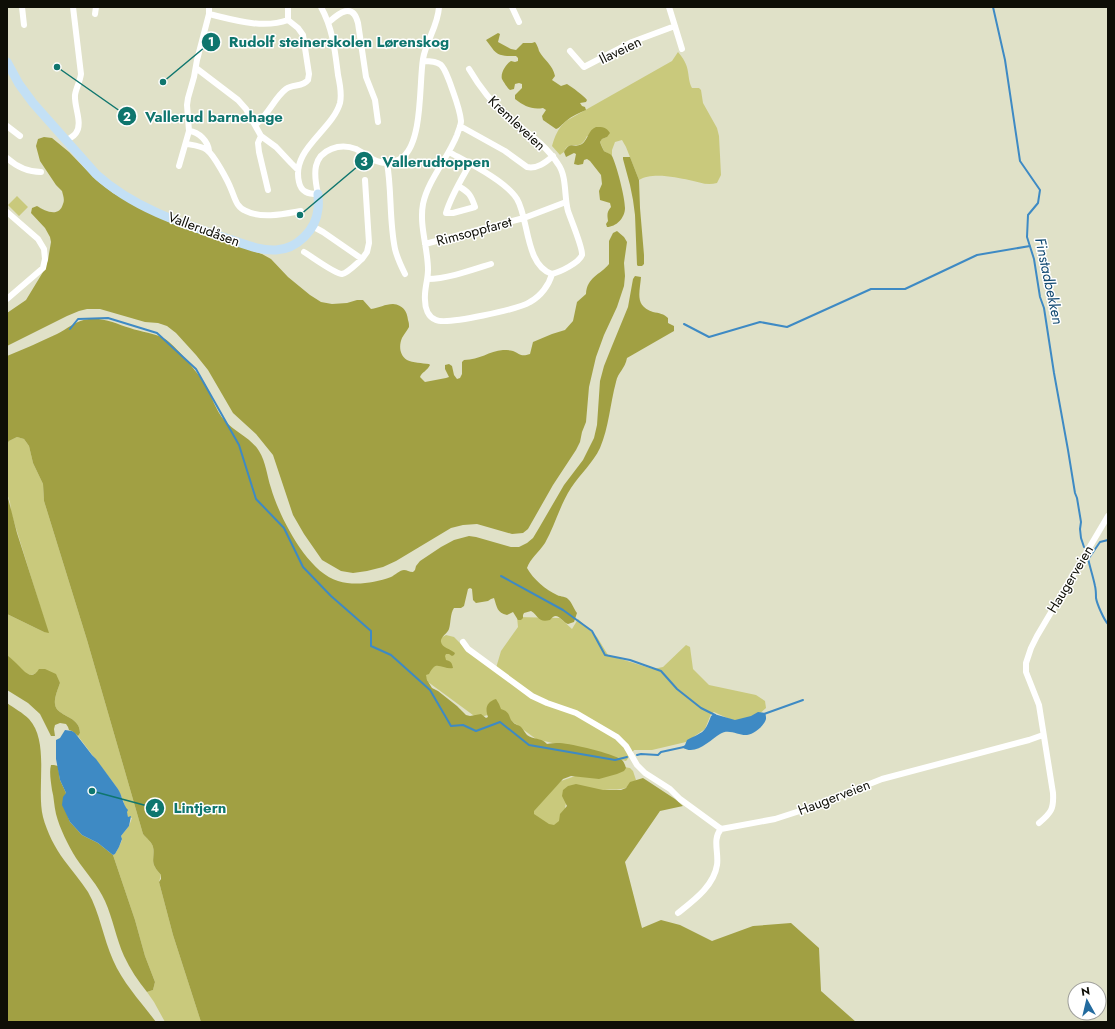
<svg xmlns="http://www.w3.org/2000/svg" width="1115" height="1029" viewBox="0 0 1115 1029" font-family="Jost,sans-serif">
  <rect width="100%" height="100%" fill="#e0e1c8"/>
  <!-- green -->
  <path fill="#c9c97c" d="M678,52C683,58 687,64 688,72C689,77 689,83 692,88H699L701,90L703,103L717,128L719,136L721,175L717,183C707,186 699,182 689,180C676,177 651,172 639,180L626,147L622,140L615,142L612,150V156L604,151L600,142L602,139L607,137L587,136C580,152 573,140 566,148C565,149 566,150 565,151C564,152 561,154 560,155L552,146C555,136 558,128 566,121L672,61Z
    M17,196L28,207L19,216L8,205Z
    M17,437L24,439L29,446L33,463L43,484L44,501L87,640L143,834C146,838 152,842 153,847C155,854 151,861 155,867C156,870 159,872 161,875L159,882L173,935L201,1022H165L154,1002L147,992L153,990L155,982L145,956L135,920L113,855L115,854L119,847L122,840L121,836L129,826L132,818L128,817L123,800L118,789L78,736L80,733C80,715 56,717 55,704C54,698 58,689 60,683L37,673L31,675L26,674L7,655V614L44,632H48L11,512L10,502L7,494V444L9,441Z
    M517,617L560,618L572,629L578,619L597,637L608,655L653,669L663,667L686,645L690,647L693,669L709,685L756,695L765,701L766,708L757,716L736,722L714,712L711,714L705,729L686,742L652,750H634L626,761L536,739L513,722L502,711L477,718L428,682L425,675L439,639L446,635L454,637L468,651L496,668L501,651L518,627Z
    M624,767L630,768L633,771L636,780C625,794 614,787 599,791C588,794 577,799 566,803L562,824L557,833L533,820L532,808L561,781L578,775Z"/>
  <!-- forest -->
  <path fill="#a1a043" d="M498,33L500,34L498,42L511,49L516,50L523,43H532L535,42C537,45 538,47 539,51C544,60 553,65 555,76L552,80L561,86L567,84C572,87 584,96 587,100L586,102L580,103L582,106L585,107L586,110C579,113 572,116 566,121C562,124 560,128 556,129L543,120L542,116L546,110L543,108C532,110 524,106 515,99V95L522,88V84L519,83L515,84L514,89L510,90C508,89 503,81 502,79C500,73 507,63 511,61L515,62L518,61V58L516,56C506,56 498,57 492,48C490,45 488,43 486,40Z
    M596,127C603,127 606,127 610,133L607,137L602,139L600,142C601,145 603,149 604,151C607,153 610,153 612,156C617,166 625,198 625,208C625,218 616,227 607,227L606,224L608,221C607,214 607,212 611,207L610,203L600,200L599,191L602,184L601,175L590,161L587,159L584,160L583,164L578,165L574,164L576,154L574,153L566,157L564,152C571,140 573,149 582,144C588,140 588,130 596,127Z
    M44,137L52,138L69,152L96,180L113,193L131,203L179,227L262,254L271,259L288,277L310,295L321,302L332,304L347,303L357,300H363L371,309C379,308 385,304 393,304C403,305 407,311 408,320C409,323 409,324 409,327C407,331 404,334 402,338C399,345 399,355 407,360C413,363 422,363 429,364L430,365C427,371 422,372 420,377L425,382L446,378L449,377L445,369V365L449,364L452,366L454,375L457,379L460,378L462,374V362L464,360C480,360 489,351 503,350C506,350 510,350 513,351C520,354 521,357 530,354L533,342L552,334L565,330L573,321L577,302L586,294C587,277 600,275 609,264V241L613,233L617,231L624,237L627,242L624,263L625,276L624,286L617,307L604,335L596,357L589,387L586,422L582,432L580,442L576,450L553,485L528,529L523,533L512,534L477,524L463,525L451,528L396,561L383,567L367,571L353,573L341,571L322,560L304,534L293,515L273,455L256,434L233,413L208,370L196,355L176,333L167,326L158,323L145,322L100,309H87L79,311L67,316L7,346V313L26,300L43,272L48,260L51,242L50,237L45,228L31,213L32,208L37,206C45,211 59,218 63,204C65,200 63,195 62,191L56,185L40,161L36,146L38,139Z
    M623,157H630L639,180L640,208L644,255V264L642,266H638L637,265L635,215L633,200L630,185L623,159Z
    M635,276L641,277C640,292 634,306 653,312C659,313 664,314 668,318V323L674,326V331L627,358C625,369 618,372 616,382C610,404 609,427 600,448C593,463 580,474 571,488C560,505 555,525 545,543C539,552 530,559 527,568C533,579 546,590 557,595C561,597 566,596 569,600C572,603 574,609 577,613L574,622L568,624C561,621 557,610 550,620C538,623 539,616 531,611L524,613L523,615V618L521,620H518L513,612L507,615C497,613 497,607 494,598L491,599L488,601L476,603L473,600L472,589L470,588L468,589L464,606L461,608H454C450,614 451,622 449,629C447,634 440,637 441,642C442,648 451,649 455,653L454,655L452,656L449,654H446L445,656L446,660C451,661 452,663 453,668C446,670 437,662 433,668C431,670 430,672 429,674L426,675L427,680L432,688L438,691L457,706L466,715L470,716L481,714L486,718L488,717C485,709 486,702 496,699L499,704L501,709C512,713 507,716 513,722C515,725 519,725 521,727C524,730 525,733 527,735C533,740 541,737 547,744C551,743 555,743 560,743C572,744 612,753 622,760C624,762 625,765 626,768L624,771L617,774L599,779L571,776L563,779L534,811V814L549,824L554,825L559,821L560,814L567,806L562,796L563,790L568,786L576,784L603,790H621L626,788L630,782L643,778L675,799L683,806L660,811L625,862L642,928L661,920L680,925L712,941L753,926L791,923L819,948L821,991L856,1022H201L173,935L159,882L161,879V875C159,872 156,870 155,867C151,861 155,854 153,847C152,842 146,838 143,834L87,640L44,501L43,484L33,463L29,446L24,439L17,437L9,441L7,444V356C24,349 40,342 57,334C67,329 77,320 89,319C103,317 117,324 130,328C141,332 155,333 165,339C174,344 199,374 205,384C212,396 215,410 225,421C235,432 251,438 259,451C266,462 267,476 271,488C279,516 307,572 338,581C355,586 374,583 391,577C395,575 400,570 404,570C407,570 409,572 413,572L415,570L416,566L420,561L441,547L454,540L469,536L476,537L511,547H519L527,543L533,538L539,528L564,485L583,460L594,438L597,425L600,381L604,366L612,346L628,307L633,279Z
    M7,494L17,533L49,633L44,632L7,614Z
    M7,655C11,658 15,662 19,666C25,672 32,681 39,669H45L56,674L60,683C58,689 54,698 55,704C56,717 80,715 80,733L78,736L72,731L69,730L68,727L66,724L60,723L55,725L54,729L55,736H51L40,714L28,703L7,690Z
    M7,703C14,708 23,713 29,719C50,742 36,788 43,817C47,832 55,848 64,860C72,871 81,881 88,892C100,913 103,938 113,960C123,983 141,1002 156,1022H7Z
    M51,765H54L58,766L60,780L66,793L64,806L70,822L82,835L98,843L113,855L135,920L145,956L155,982L153,990L147,992C138,981 130,969 124,956C116,938 113,919 105,901C98,885 86,873 76,858C68,845 60,829 56,814C54,806 54,797 52,790C51,782 49,772 51,765Z"/>
  <!-- water -->
  <path fill="#3e8ac4" d="M758,712L765,713C766,715 766,717 766,719C764,726 754,734 747,735C739,736 729,728 720,734C710,740 695,757 682,747L685,745L687,740C703,732 705,733 711,716L714,714L735,720L751,716Z
    M65,730L72,731L75,733L92,755L96,759L118,789C122,795 123,805 128,810L127,812L128,817L131,816L129,826L121,836L122,839L119,847L115,854L113,855L98,843L82,835L70,822L62,805L63,797L66,793L60,780L56,759V740L60,738Z"/>
  <g fill="none" stroke-linecap="round" stroke-linejoin="round">
    <!-- stream -->
    <path stroke="#3e8ac4" stroke-width="2" d="M993,7L1005,60L1020,161L1040,190L1038,203L1028,215L1027,237L1034,259L1040,297L1044,308L1054,373L1068,450L1075,493L1077,498L1081,522L1080,529L1081,538L1084,547
      M684,324L709,337L760,322L787,327L871,289H905L977,255L1030,246
      M70,329L78,319L108,318L157,333L196,369L239,445L256,499L284,528L303,567L331,596L371,631V646L391,655L430,690L451,726L463,725L476,731L500,722L529,745L615,760L627,757
      M1088,558C1090,568 1093,576 1095,586C1096,590 1096,594 1096,598C1097,604 1104,620 1108,624
      M1089,558L1100,542L1108,540
      M501,576L563,610L592,631L605,655L630,660L661,671L677,689L701,708L715,715
      M764,714L803,700
      M637,755L641,754L658,755L661,752L684,747"/>
    <!-- street -->
    <path stroke="#fff" stroke-width="6" d="M22,7L24,25
      M321,7C333,29 335,51 338,75C340,84 342,94 340,103C332,131 291,149 299,182C301,192 308,194 318,194C316,185 314,175 316,166C320,149 340,143 356,149C364,153 371,160 380,162C387,164 397,162 403,157C423,140 419,83 423,59C426,41 438,26 439,7
      M512,7L519,22
      M669,7L682,49
      M95,14L96,7
      M209,14C234,20 263,29 288,20V7
      M329,22C339,13 353,2 358,23L366,77L375,100L378,122
      M570,51L584,67L632,42L675,26
      M423,61C443,61 443,65 450,83C454,95 460,109 461,121C461,126 458,131 457,135C448,158 428,180 423,204C419,226 428,248 428,270C428,280 424,290 425,300C425,308 428,317 436,320C447,325 519,309 530,302C541,296 549,285 552,274
      M196,68L238,100L246,109L261,136L276,147L291,163L298,170
      M469,69C479,86 492,103 507,116C525,131 545,144 558,164C567,176 564,197 568,211C571,220 583,248 582,255C579,263 560,272 552,274
      M255,125C268,116 274,98 286,89C293,84 303,87 308,80L309,74L303,35L298,28L288,20
      M7,126L20,136
      M460,126L505,151L527,167C537,169 545,163 553,156
      M189,131C199,132 208,141 209,151
      M261,136L258,143L259,152L268,190
      M66,141C70,138 74,136 76,133C83,123 74,107 75,95C76,88 80,82 81,74L73,7
      M187,144C193,145 202,146 207,150C214,155 228,181 231,189C235,198 236,207 246,211C262,219 284,214 301,211
      M449,152C467,162 506,181 517,199C529,219 525,265 552,274
      M7,158C17,167 27,172 41,172
      M387,163C392,191 389,220 395,249C397,257 401,266 405,274
      M179,166L189,131L187,105L188,98L194,77L197,60L209,14V7
      M458,186C469,192 471,195 475,207L453,213H446C451,196 461,180 470,164
      M7,212L38,239L44,249L45,259L43,268L7,299
      M312,226L323,232L362,259L367,252L369,243L365,180
      M425,244L524,218L566,202
      M304,252C311,256 335,274 342,274C348,273 357,263 362,259
      M428,279C447,279 472,270 491,264
      M463,642L468,649L532,696L547,703L576,713L617,737L626,746L637,765L645,773L670,789L680,799L721,829
      M1039,823C1051,813 1054,809 1053,793L1039,705L1026,672V663L1031,648L1037,636L1108,516
      M678,913C693,901 714,886 717,865C719,853 712,839 721,829L775,819L809,808L882,779L1029,740L1043,735"/>
    <!-- secondary -->
    <path stroke="#c3e0f5" stroke-width="9" d="M7,62L19,84L33,103L96,174C132,207 180,223 226,238C242,243 259,251 276,250C297,249 316,230 318,209C319,204 318,199 318,194"/>
  </g>
  <g text-anchor="middle" dominant-baseline="central" stroke-width="3" stroke-linejoin="round" paint-order="stroke">
    <!-- street labels -->
    <g font-size="14" fill="#0e0e06" stroke="#fff">
      <text transform="translate(620 50) rotate(-26)">Ilaveien</text>
      <text transform="translate(517 123) rotate(43)">Kremleveien</text>
      <text transform="translate(204 229) rotate(20)">Vallerudåsen</text>
      <text transform="translate(474 231) rotate(-15)">Rimsoppfaret</text>
      <text transform="translate(1070 579) rotate(-59)">Haugerveien</text>
      <text transform="translate(834 797) rotate(-21)">Haugerveien</text>
    </g>
    <!-- water labels -->
    <g font-size="15" font-style="italic" fill="#114971" stroke="#fff">
      <text transform="translate(1049 281) rotate(78)">Finstadbekken</text>
    </g>
  </g>
  <!-- callouts -->
  <path fill="none" stroke="#0f766e" stroke-width="1.5" d="M163 82L211 42M57 67L127 116M300 215L364 161M92 791L155 808"/>
  <g fill="#0f766e" stroke="#fff" stroke-width="1.5">
    <circle cx="163" cy="82" r="4"/>
    <circle cx="57" cy="67" r="4"/>
    <circle cx="300" cy="215" r="4"/>
    <circle cx="92" cy="791" r="4"/>
    <circle cx="211" cy="42" r="10"/>
    <circle cx="127" cy="116" r="10"/>
    <circle cx="364" cy="161" r="10"/>
    <circle cx="155" cy="808" r="10"/>
  </g>
  <g font-size="12" text-anchor="middle" font-weight="bold" fill="#fff">
    <text x="211" y="46">1</text>
    <text x="127" y="121">2</text>
    <text x="364" y="166">3</text>
    <text x="155" y="812">4</text>
  </g>
  <g font-size="15" text-anchor="middle" font-weight="bold" fill="#0f766e" stroke="#fff" stroke-width="3" stroke-linejoin="round" paint-order="stroke">
    <text x="339" y="47">Rudolf steinerskolen Lørenskog</text>
    <text x="214" y="122">Vallerud barnehage</text>
    <text x="436" y="167">Vallerudtoppen</text>
    <text x="200" y="813">Lintjern</text>
  </g>
  <!-- border -->
  <rect width="1115" height="1029" fill="none" stroke="#0e0e06" stroke-width="16"/>
  <!-- north arrow -->
  <g transform="translate(1087 1001) rotate(352)"><circle r="19" fill="#ffffff" stroke="#9f9f9b"/>
  <path d="M0-3L7 15L0 10L-7 15Z" fill="#236b9f"/>
  <text y="-6" font-size="11" font-weight="bold" text-anchor="middle" fill="#0e0e06">N</text>
  </g>
</svg>
